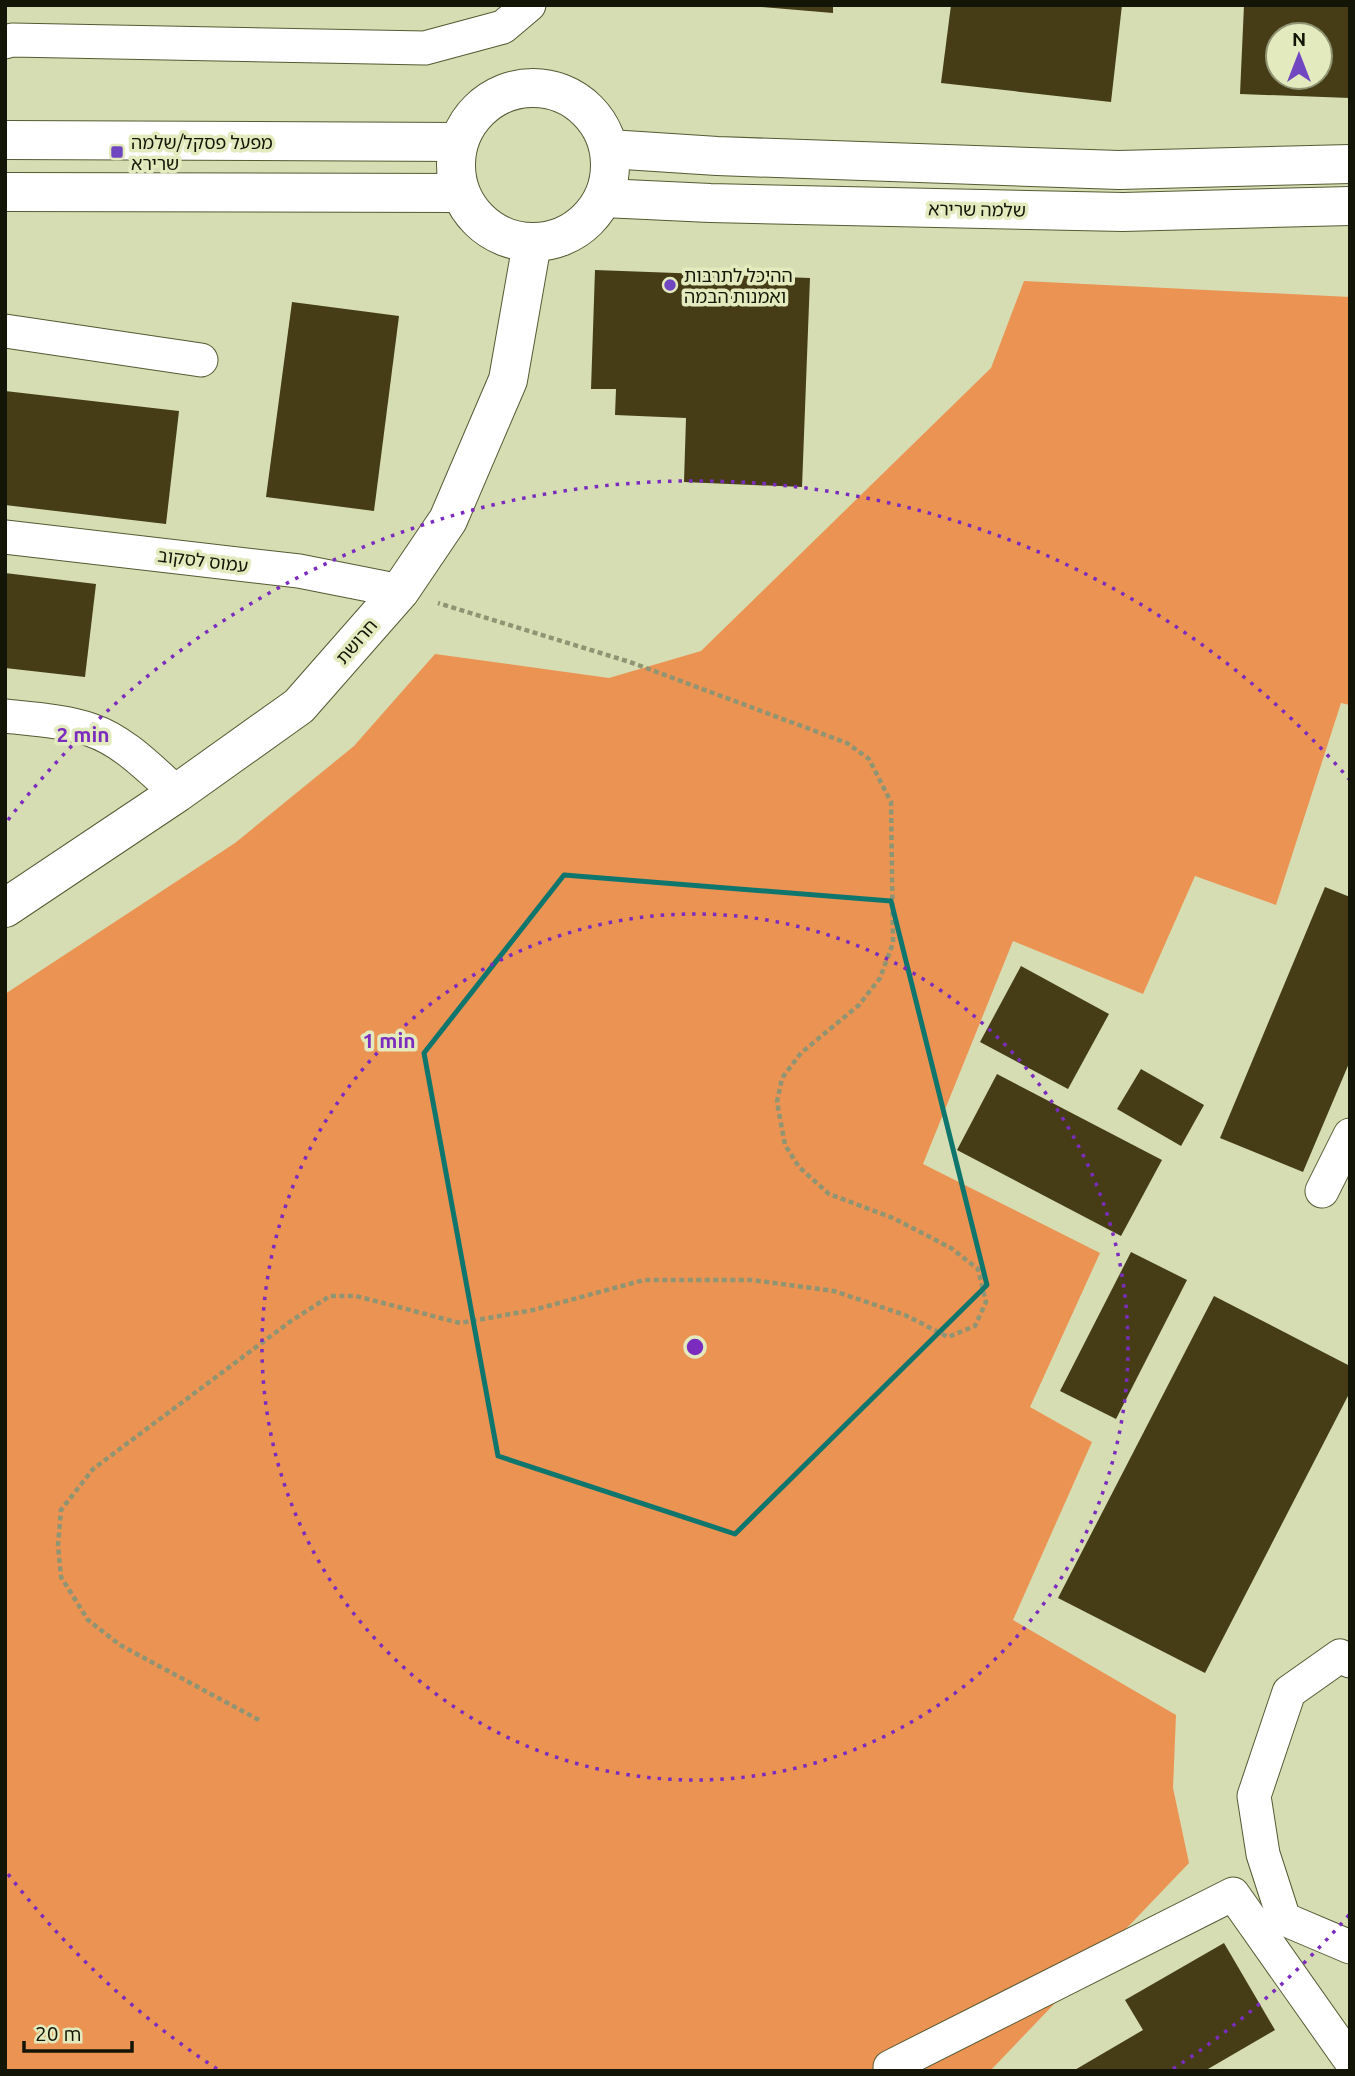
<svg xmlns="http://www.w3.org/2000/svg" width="1355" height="2076" font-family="Ubuntu,'Noto Sans Hebrew',sans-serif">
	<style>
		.green { fill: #eb9353 }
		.building { fill: #463d17; fill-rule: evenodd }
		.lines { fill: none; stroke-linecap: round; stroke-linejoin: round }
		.street-casing { stroke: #555a33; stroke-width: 35 }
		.secondary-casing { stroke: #555a33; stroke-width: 40 }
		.path { stroke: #8f9473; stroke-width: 4.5; stroke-dasharray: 5 3.5; stroke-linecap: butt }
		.street { stroke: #fff; stroke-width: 33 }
		.secondary { stroke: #fff; stroke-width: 38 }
		.marked { fill: none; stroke: #0f766e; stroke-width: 5; stroke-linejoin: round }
		.ring { fill: none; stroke: #7b2cbf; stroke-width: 3.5; stroke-dasharray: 3.5 7 }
		.poi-dot { fill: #7047c0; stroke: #e3eabe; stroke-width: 2.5 }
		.labels { text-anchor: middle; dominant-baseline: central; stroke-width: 7; stroke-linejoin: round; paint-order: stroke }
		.poi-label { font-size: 18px; fill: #131506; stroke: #e3eabe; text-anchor: start }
		.street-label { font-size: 18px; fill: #131506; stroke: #e3eabe }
		.centre { fill: #7b2cbf; stroke: #e3eabe; stroke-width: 3.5 }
		.ring-label { font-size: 21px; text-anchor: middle; font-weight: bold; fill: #7b2cbf; stroke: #e3eabe; stroke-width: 7; stroke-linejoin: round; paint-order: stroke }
	</style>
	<rect width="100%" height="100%" fill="#d6ddb2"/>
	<polygon class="green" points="1024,281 1350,297 1350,705 1341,703 1276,905 1195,876 1143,994 1013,941 923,1164 1100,1253 1030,1407 1092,1442 1013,1620 1176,1715 1173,1788 1189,1863 990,2071 5,2071 5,994 235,843 354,746 435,654 609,678 701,651 991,368"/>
	<g class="building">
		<polygon points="761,5 833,5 833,13 761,7"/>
		<polygon points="951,5 1122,5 1111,102 941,83"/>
		<path d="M 1244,5 L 1350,5 L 1350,98 L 1240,94 ZM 1278,35 L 1320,35 L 1320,77 L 1278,77 Z"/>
		<polygon points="595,270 810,278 802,487 684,482 686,418 615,415 616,389 591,389"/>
		<polygon points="292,302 399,316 374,511 266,497"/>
		<polygon points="5,391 179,411 166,524 5,505"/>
		<polygon points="5,573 96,584 85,677 5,668"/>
		<polygon points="1325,887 1350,897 1350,1061 1303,1172 1220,1138"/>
		<polygon points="1021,966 1109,1014 1068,1089 980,1042"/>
		<polygon points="1141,1069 1204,1105 1181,1146 1117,1109"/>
		<polygon points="997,1074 1162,1160 1121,1236 957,1150"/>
		<polygon points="1131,1252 1187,1280 1116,1419 1060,1391"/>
		<polygon points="1214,1296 1350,1366 1350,1392 1205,1673 1058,1598"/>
		<polygon points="1224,1943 1275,2030 1208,2069 1210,2071 1073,2071 1143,2030 1125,2000"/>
	</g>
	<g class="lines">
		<g class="street-casing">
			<g id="street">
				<polyline points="5,42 12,40 425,48 503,27 529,5"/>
				<polyline points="5,331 201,360"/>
				<polyline points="5,537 299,571 400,591"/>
				<path d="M 5,716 C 32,719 65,721 91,730 C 124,741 151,770 177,793"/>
				<polyline points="1322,1191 1350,1135"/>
				<polyline points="1350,1661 1340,1656 1289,1692 1254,1796 1263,1854 1284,1919 1350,1947"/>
				<polyline points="890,2067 1233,1894 1350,2060"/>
			</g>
		</g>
		<g class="secondary-casing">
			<g id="secondary">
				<circle cx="533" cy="165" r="77"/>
				<polyline points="5,140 459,142"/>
				<polyline points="609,149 717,156 1119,170 1350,164"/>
				<polyline points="5,192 460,193"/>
				<polyline points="604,198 710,203 1123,212 1350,206"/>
				<polyline points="5,908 177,793 299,706 400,591 448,520 508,380 532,243"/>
			</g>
		</g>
		<polyline class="path" points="259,1720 120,1645 88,1620 61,1577 58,1545 61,1510 93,1469 291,1321 330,1296 356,1296 460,1323 533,1310 644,1280 752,1280 834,1291 905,1315 948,1337 975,1326 986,1302 978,1269 951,1248 893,1218 829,1194 799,1167 785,1145 777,1102 782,1078 801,1053 859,1005 880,978 893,943 891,802 869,759 847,743 630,662 438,603"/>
		<use href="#street" class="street"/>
		<use href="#secondary" class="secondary"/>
	</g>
	<path class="marked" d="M 564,875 L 891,901 L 987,1285 L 735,1534 L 498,1456 L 424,1053 Z"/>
	<g class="ring">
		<circle cx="695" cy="1347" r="433"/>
		<path d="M1349 1915A866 866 0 0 1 1173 2069M217 2069A866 866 0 0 1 8 1874M8 820A866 866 0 0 1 1349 779"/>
	</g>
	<g class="poi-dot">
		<rect x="110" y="145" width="14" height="14" rx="3.5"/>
		<circle cx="670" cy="285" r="7"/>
	</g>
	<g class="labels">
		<g class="poi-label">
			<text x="131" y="142">מפעל פסקל/שלמה<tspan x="131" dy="21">שרירא</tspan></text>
			<text x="684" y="275">ההיכל לתרבות<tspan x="684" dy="21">ואמנות הבמה</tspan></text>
		</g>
		<g class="street-label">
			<text transform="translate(977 209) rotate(1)">שלמה שרירא</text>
			<text transform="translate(203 560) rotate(7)">עמוס לסקוב</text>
			<text transform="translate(356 641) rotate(-49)">חרושת</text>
		</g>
	</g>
	<circle cx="695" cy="1347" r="10" class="centre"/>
	<g class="ring-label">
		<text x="83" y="742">2 min</text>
		<text x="389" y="1048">1 min</text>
	</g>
	<rect width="1355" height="2076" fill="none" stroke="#131506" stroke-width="14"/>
	<g transform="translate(1299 56)"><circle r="33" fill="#e3eabe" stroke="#909574" stroke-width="2"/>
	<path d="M0-5L12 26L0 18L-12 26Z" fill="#7047c0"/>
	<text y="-10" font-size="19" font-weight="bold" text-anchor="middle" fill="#131506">N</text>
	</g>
	<path d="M24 2041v10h108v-10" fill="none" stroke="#131506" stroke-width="3.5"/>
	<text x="35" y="2041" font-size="21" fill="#131506" stroke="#e3eabe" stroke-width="5" paint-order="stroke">20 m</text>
</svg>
